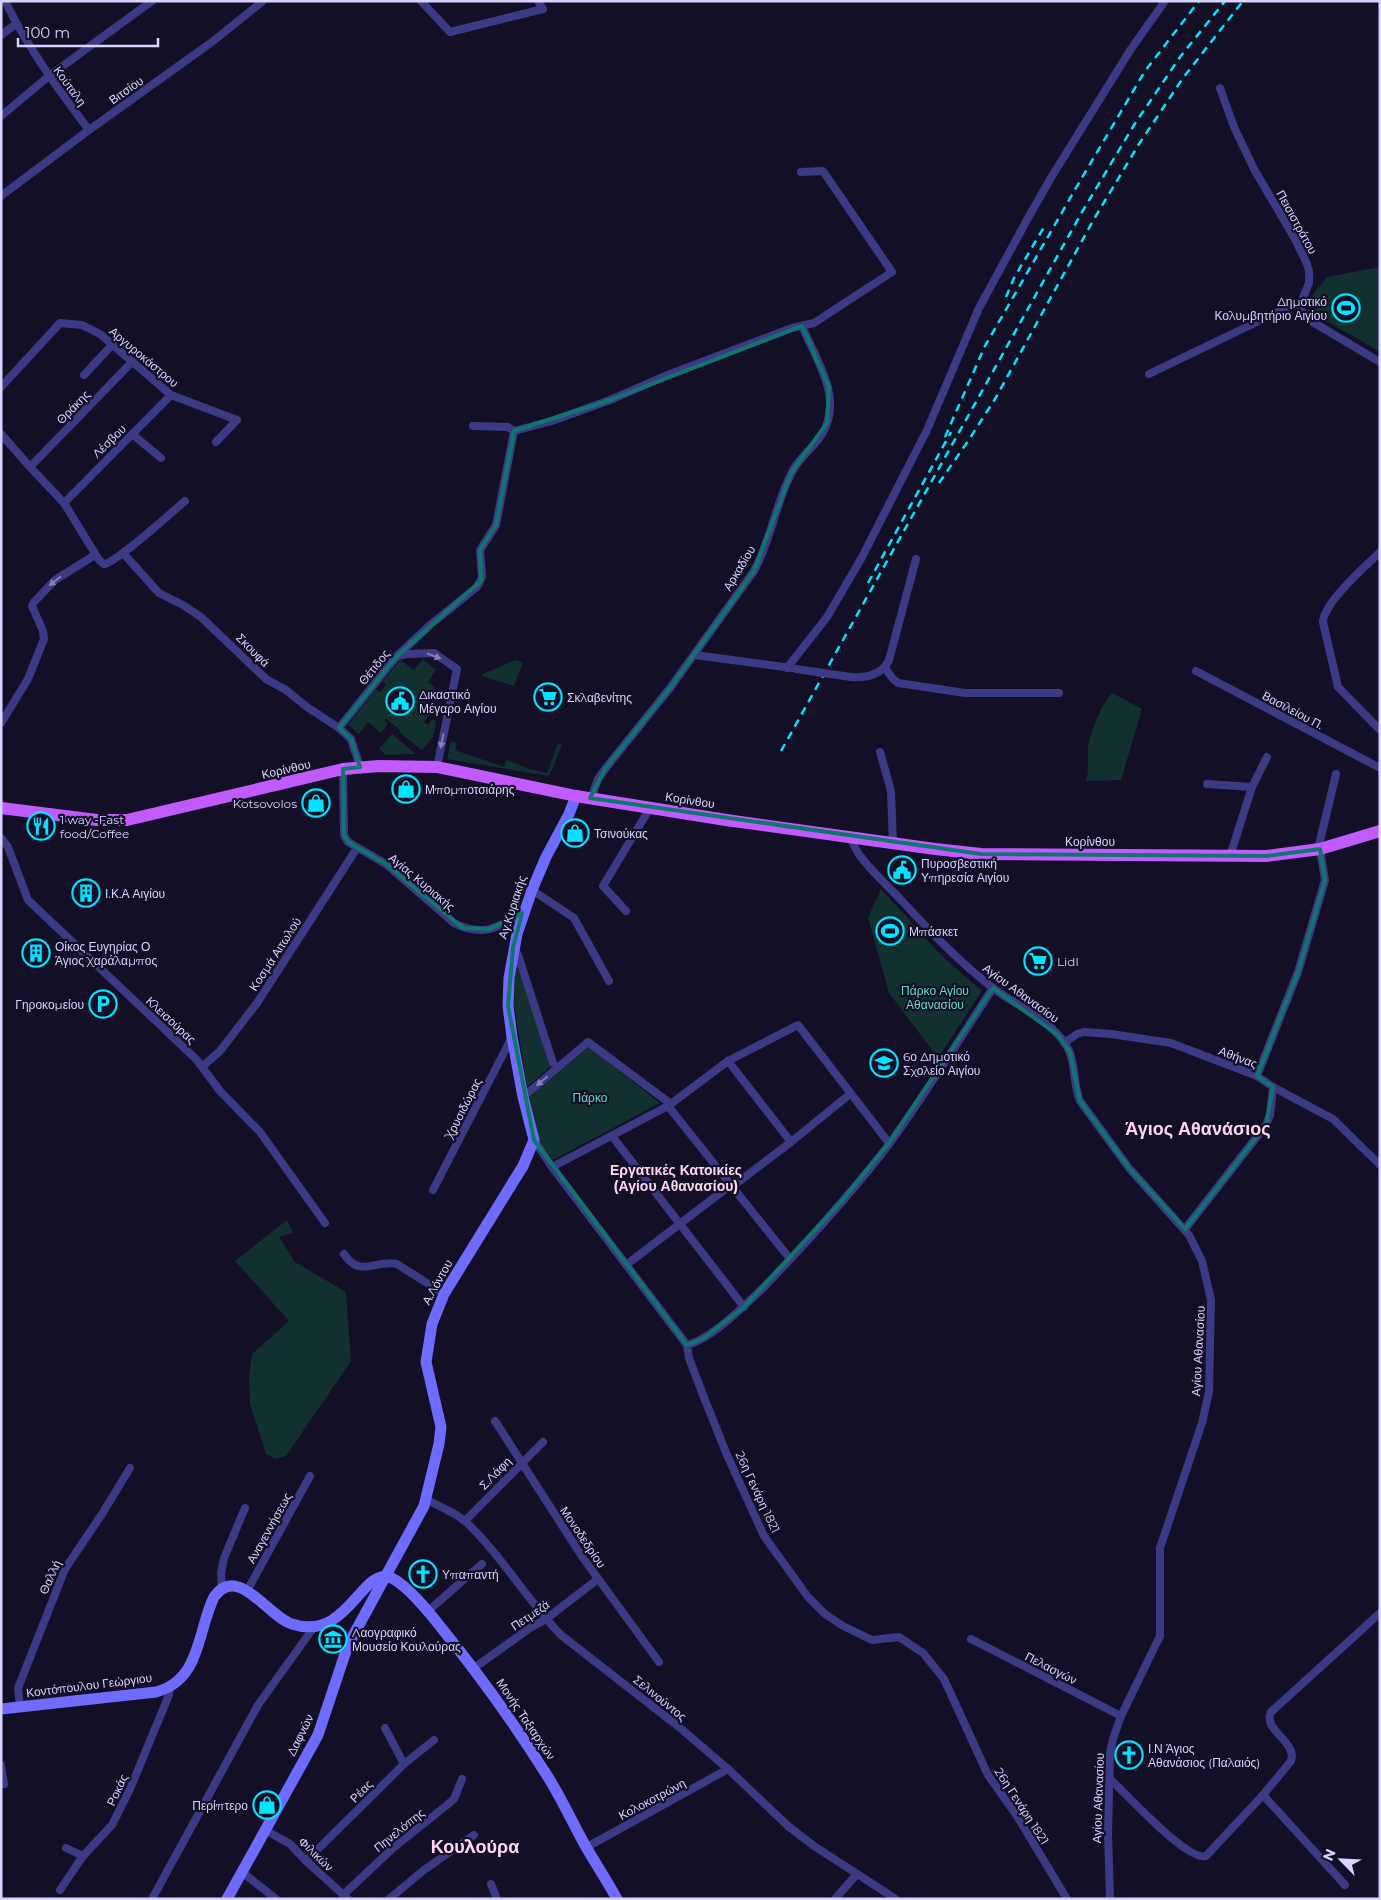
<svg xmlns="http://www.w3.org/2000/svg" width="1381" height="1900" font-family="Montserrat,sans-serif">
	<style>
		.green { fill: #12302f }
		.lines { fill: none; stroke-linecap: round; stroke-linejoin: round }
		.minor { stroke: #3d3a85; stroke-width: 8 }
		.secondary { stroke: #6f6bff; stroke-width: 11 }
		.primary { stroke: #c25bff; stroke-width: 12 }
		.rail { stroke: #00e5ff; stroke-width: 2.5; stroke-dasharray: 8 6; stroke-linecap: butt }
		.minor-bridge { stroke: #3d3a85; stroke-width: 8 }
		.oneway { fill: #837fbc }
		.marked { fill: none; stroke: #0f766e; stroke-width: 4; stroke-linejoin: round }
		.labels { text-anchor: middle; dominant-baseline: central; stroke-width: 4.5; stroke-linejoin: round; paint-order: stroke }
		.street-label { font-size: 12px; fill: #d9d4ff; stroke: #130f26 }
		.poi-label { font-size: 12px; fill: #d9d4ff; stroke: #130f26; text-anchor: start }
		.park-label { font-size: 12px; fill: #5fe0c0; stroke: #130f26 }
		.neighbourhood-label { font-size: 14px; font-weight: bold; fill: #ffd6f0; stroke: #130f26 }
		.district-label { font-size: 18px; font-weight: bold; fill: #ffd6f0; stroke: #130f26 }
	</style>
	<rect width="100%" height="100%" fill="#130f26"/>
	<g class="green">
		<polygon points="1380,267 1380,352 1318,316 1311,305 1313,294 1327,277"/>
		<polygon points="423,659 436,670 428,682 434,687 434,692 437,694 434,698 438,701 434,705 429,705 433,708 424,722 428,725 432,719 436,721 433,737 422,750 399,732 400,730 386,719 384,720 388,724 381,733 368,722 359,734 348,725 376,689 380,692 386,685 383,681 400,660 414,670"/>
		<polygon points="515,660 523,663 514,686 482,676 483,674"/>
		<path d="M 1112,693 L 1142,709 L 1121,780 L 1086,781 C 1090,768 1086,755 1089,742 C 1093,725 1101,706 1112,693 Z"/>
		<polygon points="392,734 416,754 386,755 379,749"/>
		<polygon points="451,741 457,743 455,750 504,767 507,760 530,769 547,773 558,743 562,745 549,776 447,759"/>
		<polygon points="881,889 941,955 982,991 938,1058 889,993 868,917"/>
		<polygon points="517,965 551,1066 527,1087 514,1004 513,986"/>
		<polygon points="589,1047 660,1103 553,1160 539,1140 528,1098"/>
		<polygon points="287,1220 293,1233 279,1237 295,1262 346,1292 351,1361 286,1456 275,1459 266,1454 250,1404 249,1376 252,1354 289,1321 235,1261"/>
	</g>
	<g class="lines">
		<g class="minor">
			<path d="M 5,1 C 28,48 58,89 89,130"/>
			<polyline points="421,1 450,32 543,9 538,1"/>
			<polyline points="1,35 16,24"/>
			<polyline points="1220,88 1234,127 1254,169 1295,239 1307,264 1309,271 1309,283 1300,305 1303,314 1311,321 1380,362"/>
			<polyline points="1,116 49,76 152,1"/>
			<polyline points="1,196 89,130 212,42 263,1"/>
			<polyline points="1149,374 1290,306 1300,305"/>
			<polyline points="84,375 112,345"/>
			<polyline points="1,387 60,323 82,325 100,334 171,395 237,420 216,442"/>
			<polyline points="473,426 508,427 514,431"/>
			<path d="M 1,434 L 30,467 L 64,503 L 99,560 L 104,564 C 117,562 171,513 185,501"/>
			<polyline points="132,434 161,458"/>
			<polyline points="30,467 132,362"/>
			<polyline points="64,503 171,395"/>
			<path d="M 1380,552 C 1365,567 1324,602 1323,622 L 1338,687 L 1380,730"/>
			<polyline points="123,553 159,593 183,605 201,617 266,679 286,690 307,707 339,728 351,739 360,767"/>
			<polyline points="695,655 792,668"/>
			<polyline points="398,656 407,654 434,653 457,669 437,767"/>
			<polyline points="787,668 827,617 861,559 927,430 979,308 1028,218 1052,176 1131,49 1165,1"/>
			<polyline points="885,668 893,679 898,683 965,693 1059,693"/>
			<polyline points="1196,671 1380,768"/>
			<path d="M 851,677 C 866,678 882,675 889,660 L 916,559"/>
			<polyline points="1,723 28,679 44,639 43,631 32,606 34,602 55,580 95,555"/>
			<polyline points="339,728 396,657 430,625 477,587 482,577 480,550 496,525 514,431 552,421 610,400 670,374 792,328 814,323 892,272 823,171 801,172"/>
			<polyline points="880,752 891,791 893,843"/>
			<path d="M 343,769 L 344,835 L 348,842 L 386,864 L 454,923 C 483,938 499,927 524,912"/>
			<polyline points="1207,784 1252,787 1230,856"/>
			<polyline points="1252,787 1267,757"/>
			<path d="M 591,798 L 598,779 L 605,769 L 670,688 L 754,571 C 771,540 775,505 791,474 C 798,458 813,449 822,434 C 844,398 816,360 802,326"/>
			<path d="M 850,837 C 853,843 856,851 861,857 C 873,873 889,887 902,901 C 931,932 959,962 993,988 C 1017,1006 1047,1018 1065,1043 C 1077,1061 1072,1082 1080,1101 L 1129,1168 L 1189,1235 L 1202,1261 L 1211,1300 L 1209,1392 L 1202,1423 L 1160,1548 L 1160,1636 L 1121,1716 L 1113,1739 L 1110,1753 L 1108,1833 L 1110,1899"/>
			<polyline points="1,838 8,847 28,900 196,1059 220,1091 260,1132 325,1223"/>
			<polyline points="1318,849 1336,774"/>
			<polyline points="532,890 574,918 609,981"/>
			<polyline points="626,911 603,886 650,808"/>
			<polyline points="514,949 518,955 553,1063"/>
			<polyline points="1064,1043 1077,1034 1084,1032 1111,1034 1171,1043 1257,1076 1273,1087 1333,1119 1380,1165"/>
			<polyline points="728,1061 791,1142"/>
			<polyline points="203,1066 220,1051 257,1003 357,848"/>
			<polyline points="1257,1076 1298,972 1325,880 1320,849"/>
			<polyline points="523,1097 588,1042 671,1104"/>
			<polyline points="668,1106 790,1259"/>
			<polyline points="612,1136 744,1307"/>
			<polyline points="534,1140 552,1167 687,1345 689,1358 703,1395 727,1455 764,1536 808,1597 825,1614 843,1626 872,1640 899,1637 923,1653 944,1679 988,1775 1017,1816 1067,1899"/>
			<polyline points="552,1167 668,1106 728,1061 798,1025 889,1143"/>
			<polyline points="733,1186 791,1142 850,1094"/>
			<polyline points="433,1190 512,1037"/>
			<polyline points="1185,1229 1266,1125 1270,1115 1273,1087"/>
			<path d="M 344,1254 C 361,1279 375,1259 397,1264 L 444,1294"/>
			<polyline points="626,1265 732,1184"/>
			<path d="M 687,1345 C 712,1339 746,1304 765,1286 C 808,1241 852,1193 890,1143 C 926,1093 959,1040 993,988"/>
			<polyline points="495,1421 583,1558 659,1662"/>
			<path d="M 425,1499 C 438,1506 455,1512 466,1522 C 502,1556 527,1600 561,1635 L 679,1727 L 728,1769 L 788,1826 L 814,1846 L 896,1899"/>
			<polyline points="465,1521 543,1442"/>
			<polyline points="222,1589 221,1573 224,1558 245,1508"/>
			<polyline points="247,1591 310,1476"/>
			<polyline points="428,1611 482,1564"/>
			<polyline points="971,1639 1121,1716"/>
			<polyline points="474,1668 530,1628 546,1619 598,1579"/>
			<polyline points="20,1707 18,1688 65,1569 102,1514 130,1468"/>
			<polyline points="385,1728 404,1764"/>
			<polyline points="1,1765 4,1784"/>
			<path d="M 1109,1778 C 1126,1793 1187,1862 1206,1856 L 1263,1795 L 1291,1761 C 1298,1742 1262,1730 1271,1712 L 1380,1613"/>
			<polyline points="1263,1795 1345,1885"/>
			<polyline points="265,1830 290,1844 306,1861 348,1899"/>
			<polyline points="587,1847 728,1769"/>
			<polyline points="66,1848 83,1856"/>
			<polyline points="306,1861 404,1764 434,1740"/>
			<polyline points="242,1872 276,1899"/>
			<polyline points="491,1884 497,1899"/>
			<polyline points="60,1890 83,1856 112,1825 130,1789 169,1695 169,1687"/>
			<polyline points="343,1895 392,1849 447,1805 454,1799 462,1779"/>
			<polyline points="152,1899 258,1705 314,1627"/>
			<polyline points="389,1899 424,1870 474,1835"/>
			<polyline points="835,1899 857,1874"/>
		</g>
		<g class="secondary">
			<path d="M 1,1709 L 156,1692 C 201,1680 197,1632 214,1597 C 238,1563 268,1617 292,1624 C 347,1642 361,1569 389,1577 C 405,1582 433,1617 443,1630 C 481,1677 516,1726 548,1777 C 562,1799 573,1824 586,1847 C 596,1864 607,1881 617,1899"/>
			<polyline points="227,1899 318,1735 348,1645 424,1506 439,1444 441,1427 426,1362 432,1324 444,1294 523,1166 534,1140 523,1097 512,1037 508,1006 509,978 517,934 532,890 546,857 569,814 576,796"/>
		</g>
		<polyline class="primary" points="1,808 97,820 127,820 343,769 379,766 437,767 576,796 726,820 935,849 981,854 1266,856 1320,849 1380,831"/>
		<g class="rail">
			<polyline points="1006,297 1014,278 1044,227"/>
			<polyline points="945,437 985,346 1080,181 1145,71 1199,1"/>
			<polyline points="939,483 968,441 995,399 1094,219 1139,144 1183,78 1243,1"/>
			<polyline points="868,583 951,432"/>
			<polyline points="781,751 1082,212 1134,125 1180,57 1225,1"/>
		</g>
		<polyline class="minor-bridge" points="796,669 851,677"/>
	</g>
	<defs><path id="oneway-solid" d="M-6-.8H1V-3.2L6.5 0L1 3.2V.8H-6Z" transform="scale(1.25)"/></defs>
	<g class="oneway">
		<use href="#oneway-solid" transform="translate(55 581) rotate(142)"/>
		<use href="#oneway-solid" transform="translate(434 656) rotate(21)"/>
		<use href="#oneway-solid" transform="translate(442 741) rotate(102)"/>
		<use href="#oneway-solid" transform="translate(542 1081) rotate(140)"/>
	</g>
	<path class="marked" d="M 802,326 L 829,387 L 827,423 L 791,473 L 754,571 L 670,688 L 605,769 L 590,798 L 981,854 L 1266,856 L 1320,849 L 1325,880 L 1298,972 L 1257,1076 L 1273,1087 L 1266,1125 L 1185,1229 L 1129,1168 L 1080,1101 L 1070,1052 L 1058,1035 L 993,988 L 889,1143 L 841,1202 L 744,1307 L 704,1338 L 687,1345 L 534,1140 L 508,1006 L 513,948 L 522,913 L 490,929 L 463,928 L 386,864 L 348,842 L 344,835 L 343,769 L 360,767 L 351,739 L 339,728 L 396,657 L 481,581 L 480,550 L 496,525 L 514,431 L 610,400 Z"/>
	<defs>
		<g id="stadium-ring" transform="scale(1.4375)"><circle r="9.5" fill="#130f26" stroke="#00e5ff" stroke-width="1.5"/><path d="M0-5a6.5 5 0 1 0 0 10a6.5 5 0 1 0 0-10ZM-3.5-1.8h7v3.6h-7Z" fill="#00e5ff"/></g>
		<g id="supermarket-ring" transform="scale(1.4375)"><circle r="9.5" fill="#130f26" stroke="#00e5ff" stroke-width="1.5"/><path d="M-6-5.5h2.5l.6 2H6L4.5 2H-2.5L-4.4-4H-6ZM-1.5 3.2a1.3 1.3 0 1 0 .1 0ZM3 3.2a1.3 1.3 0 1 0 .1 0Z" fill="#00e5ff"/></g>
		<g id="civic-ring" transform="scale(1.4375)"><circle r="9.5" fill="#130f26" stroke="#00e5ff" stroke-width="1.5"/><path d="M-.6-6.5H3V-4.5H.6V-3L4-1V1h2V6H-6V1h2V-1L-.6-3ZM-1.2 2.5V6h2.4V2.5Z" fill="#00e5ff"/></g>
		<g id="shop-ring" transform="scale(1.4375)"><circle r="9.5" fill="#130f26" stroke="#00e5ff" stroke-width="1.5"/><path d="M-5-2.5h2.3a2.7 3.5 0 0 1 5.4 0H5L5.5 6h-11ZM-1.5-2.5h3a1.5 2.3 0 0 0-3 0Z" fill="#00e5ff"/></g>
		<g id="restaurant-ring" transform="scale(1.4375)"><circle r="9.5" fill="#130f26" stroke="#00e5ff" stroke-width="1.5"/><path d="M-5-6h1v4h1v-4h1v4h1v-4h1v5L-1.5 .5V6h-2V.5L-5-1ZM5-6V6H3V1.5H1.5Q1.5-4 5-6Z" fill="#00e5ff"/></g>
		<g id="building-ring" transform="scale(1.4375)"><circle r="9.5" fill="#130f26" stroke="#00e5ff" stroke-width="1.5"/><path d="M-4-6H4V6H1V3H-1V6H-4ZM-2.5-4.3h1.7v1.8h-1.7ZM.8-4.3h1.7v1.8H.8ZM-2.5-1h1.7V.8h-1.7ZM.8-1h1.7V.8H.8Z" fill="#00e5ff"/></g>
		<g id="parking-ring" transform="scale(1.4375)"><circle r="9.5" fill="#130f26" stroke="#00e5ff" stroke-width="1.5"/><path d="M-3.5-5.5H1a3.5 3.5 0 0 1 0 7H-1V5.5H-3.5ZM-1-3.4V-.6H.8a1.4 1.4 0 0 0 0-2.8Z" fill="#00e5ff"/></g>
		<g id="school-ring" transform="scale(1.4375)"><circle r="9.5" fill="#130f26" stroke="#00e5ff" stroke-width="1.5"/><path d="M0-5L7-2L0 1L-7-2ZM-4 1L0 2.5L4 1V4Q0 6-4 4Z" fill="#00e5ff"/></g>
		<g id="church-ring" transform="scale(1.4375)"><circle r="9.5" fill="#130f26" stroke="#00e5ff" stroke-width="1.5"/><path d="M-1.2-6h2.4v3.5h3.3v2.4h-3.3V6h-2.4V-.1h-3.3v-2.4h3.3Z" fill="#00e5ff"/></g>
		<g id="museum-ring" transform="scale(1.4375)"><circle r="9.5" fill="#130f26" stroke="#00e5ff" stroke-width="1.5"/><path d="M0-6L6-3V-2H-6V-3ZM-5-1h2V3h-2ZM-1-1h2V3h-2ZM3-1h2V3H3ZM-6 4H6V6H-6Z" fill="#00e5ff"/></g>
	</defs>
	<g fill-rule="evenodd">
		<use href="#stadium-ring" x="1346" y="308"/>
		<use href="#supermarket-ring" x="548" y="697"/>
		<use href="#civic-ring" x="400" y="701"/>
		<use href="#shop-ring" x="406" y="789"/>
		<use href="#shop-ring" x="316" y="803"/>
		<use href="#restaurant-ring" x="41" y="826"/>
		<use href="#shop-ring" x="575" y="833"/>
		<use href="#civic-ring" x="902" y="870"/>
		<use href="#building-ring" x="86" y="893"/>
		<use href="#stadium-ring" x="890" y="931"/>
		<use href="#building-ring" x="36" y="953"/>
		<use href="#supermarket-ring" x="1038" y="961"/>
		<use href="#parking-ring" x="103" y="1004"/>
		<use href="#school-ring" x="884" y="1063"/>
		<use href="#church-ring" x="423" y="1574"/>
		<use href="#museum-ring" x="333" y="1639"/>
		<use href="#church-ring" x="1129" y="1755"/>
		<use href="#shop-ring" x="267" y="1805"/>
	</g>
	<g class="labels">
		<g class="street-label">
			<text transform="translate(70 86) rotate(54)">Κούταλη</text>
			<text transform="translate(126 90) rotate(-35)">Βιτσίου</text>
			<text transform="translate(1297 222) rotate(61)">Πεισιστράτου</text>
			<text transform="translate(144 357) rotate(40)">Αργυροκάστρου</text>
			<text transform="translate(73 407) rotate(-46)">Θράκης</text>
			<text transform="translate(109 441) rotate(-45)">Λέσβου</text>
			<text transform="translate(739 568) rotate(-59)">Αρκαδίου</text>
			<text transform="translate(253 650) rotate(45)">Σκουφά</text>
			<text transform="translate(374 667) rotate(-51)">Θέτιδος</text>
			<text transform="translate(1293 710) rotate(28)">Βασιλείου Π.</text>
			<text transform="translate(286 769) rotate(-13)">Κορίνθου</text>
			<text transform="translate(690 800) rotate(9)">Κορίνθου</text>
			<text x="1090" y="841">Κορίνθου</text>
			<text transform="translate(422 882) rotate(40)">Αγίας Κυριακής</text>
			<text transform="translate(512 907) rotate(-72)">Αγ.Κυριακής</text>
			<text transform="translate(275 954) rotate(-57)">Κοσμά Αιτωλού</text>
			<text transform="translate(1021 993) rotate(36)">Αγίου Αθανασίου</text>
			<text transform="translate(171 1020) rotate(43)">Κλεισούρας</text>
			<text transform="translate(1238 1057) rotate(21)">Αθήνας</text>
			<text transform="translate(463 1108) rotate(-63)">Χρυσιδώρας</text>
			<text transform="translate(437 1282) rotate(-61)">Α.Λόντου</text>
			<text transform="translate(1198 1351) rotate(-87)">Αγίου Αθανασίου</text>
			<text transform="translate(495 1473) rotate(-46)">Σ.Λάφη</text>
			<text transform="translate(758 1492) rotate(65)">26η Γενάρη 1821</text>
			<text transform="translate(269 1528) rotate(-61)">Αναγεννήσεως</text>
			<text transform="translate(583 1537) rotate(56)">Μονοδεδρίου</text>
			<text transform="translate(50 1577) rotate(-65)">Θαλλή</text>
			<text transform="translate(530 1615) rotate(-34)">Πετμεζά</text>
			<text transform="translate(1051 1668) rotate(27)">Πελασγών</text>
			<text transform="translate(89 1685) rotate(-7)">Κοντόπουλου Γεώργιου</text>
			<text transform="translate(660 1698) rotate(39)">Σελινούντος</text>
			<text transform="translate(526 1719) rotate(56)">Μονής Ταξιαρχών</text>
			<text transform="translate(300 1735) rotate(-64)">Δαφνών</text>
			<text transform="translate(117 1790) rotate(-65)">Ροκάς</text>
			<text transform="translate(361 1791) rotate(-45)">Ρέας</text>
			<text transform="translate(1098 1798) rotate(-88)">Αγίου Αθανασίου</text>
			<text transform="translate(652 1799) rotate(-28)">Κολοκοτρώνη</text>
			<text transform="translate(1022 1806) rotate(57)">26η Γενάρη 1821</text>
			<text transform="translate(399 1830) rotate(-39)">Πηνελόπης</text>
			<text transform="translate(316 1854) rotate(44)">Φιλικών</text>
		</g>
		<g class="poi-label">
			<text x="1327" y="301" text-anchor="end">Δημοτικό<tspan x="1327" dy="14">Κολυμβητήριο Αιγίου</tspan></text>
			<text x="419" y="694">Δικαστικό<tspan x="419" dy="14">Μέγαρο Αιγίου</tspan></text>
			<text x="567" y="697">Σκλαβενίτης</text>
			<text x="425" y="789">Μπομποτσιάρης</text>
			<text x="297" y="803" text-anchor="end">Kotsovolos</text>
			<text x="60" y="819">1 way -Fast<tspan x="60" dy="14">food/Coffee</tspan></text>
			<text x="594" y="833">Τσινούκας</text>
			<text x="921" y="863">Πυροσβεστική<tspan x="921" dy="14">Υπηρεσία Αιγίου</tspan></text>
			<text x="105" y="893">Ι.Κ.Α Αιγίου</text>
			<text x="909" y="931">Μπάσκετ</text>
			<text x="55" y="946">Οίκος Ευγηρίας Ο<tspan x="55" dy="14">Άγιος Χαράλαμπος</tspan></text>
			<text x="1057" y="961">Lidl</text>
			<text x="84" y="1004" text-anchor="end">Γηροκομείου</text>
			<text x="903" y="1056">6ο Δημοτικό<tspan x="903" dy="14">Σχολείο Αιγίου</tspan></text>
			<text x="442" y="1574">Υπαπαντή</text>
			<text x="352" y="1632">Λαογραφικό<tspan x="352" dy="14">Μουσείο Κουλούρας</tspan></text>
			<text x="1148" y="1748">Ι.Ν Άγιος<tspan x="1148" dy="14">Αθανάσιος (Παλαιός)</tspan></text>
			<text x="248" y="1805" text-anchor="end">Περίπτερο</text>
		</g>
		<g class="park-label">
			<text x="935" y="990">Πάρκο Αγίου<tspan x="935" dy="14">Αθανασίου</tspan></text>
			<text x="590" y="1097">Πάρκο</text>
		</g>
		<g class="neighbourhood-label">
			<text x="676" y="1170">Εργατικές Κατοικίες<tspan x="676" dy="16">(Αγίου Αθανασίου)</tspan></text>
		</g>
		<g class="district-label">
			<text x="1198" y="1129">Άγιος Αθανάσιος</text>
			<text x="475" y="1847">Κουλούρα</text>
		</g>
	</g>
	<rect width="1381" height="1900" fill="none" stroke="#d9d4ff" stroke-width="5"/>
	<g transform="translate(1341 1860) rotate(294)" stroke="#130f26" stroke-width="4" paint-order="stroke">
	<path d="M0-4L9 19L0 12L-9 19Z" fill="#d9d4ff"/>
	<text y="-8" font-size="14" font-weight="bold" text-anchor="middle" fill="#d9d4ff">N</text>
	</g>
	<path d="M18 38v8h140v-8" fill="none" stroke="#d9d4ff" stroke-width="2.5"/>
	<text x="25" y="38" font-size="15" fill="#d9d4ff" stroke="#130f26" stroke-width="4" paint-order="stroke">100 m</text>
</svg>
